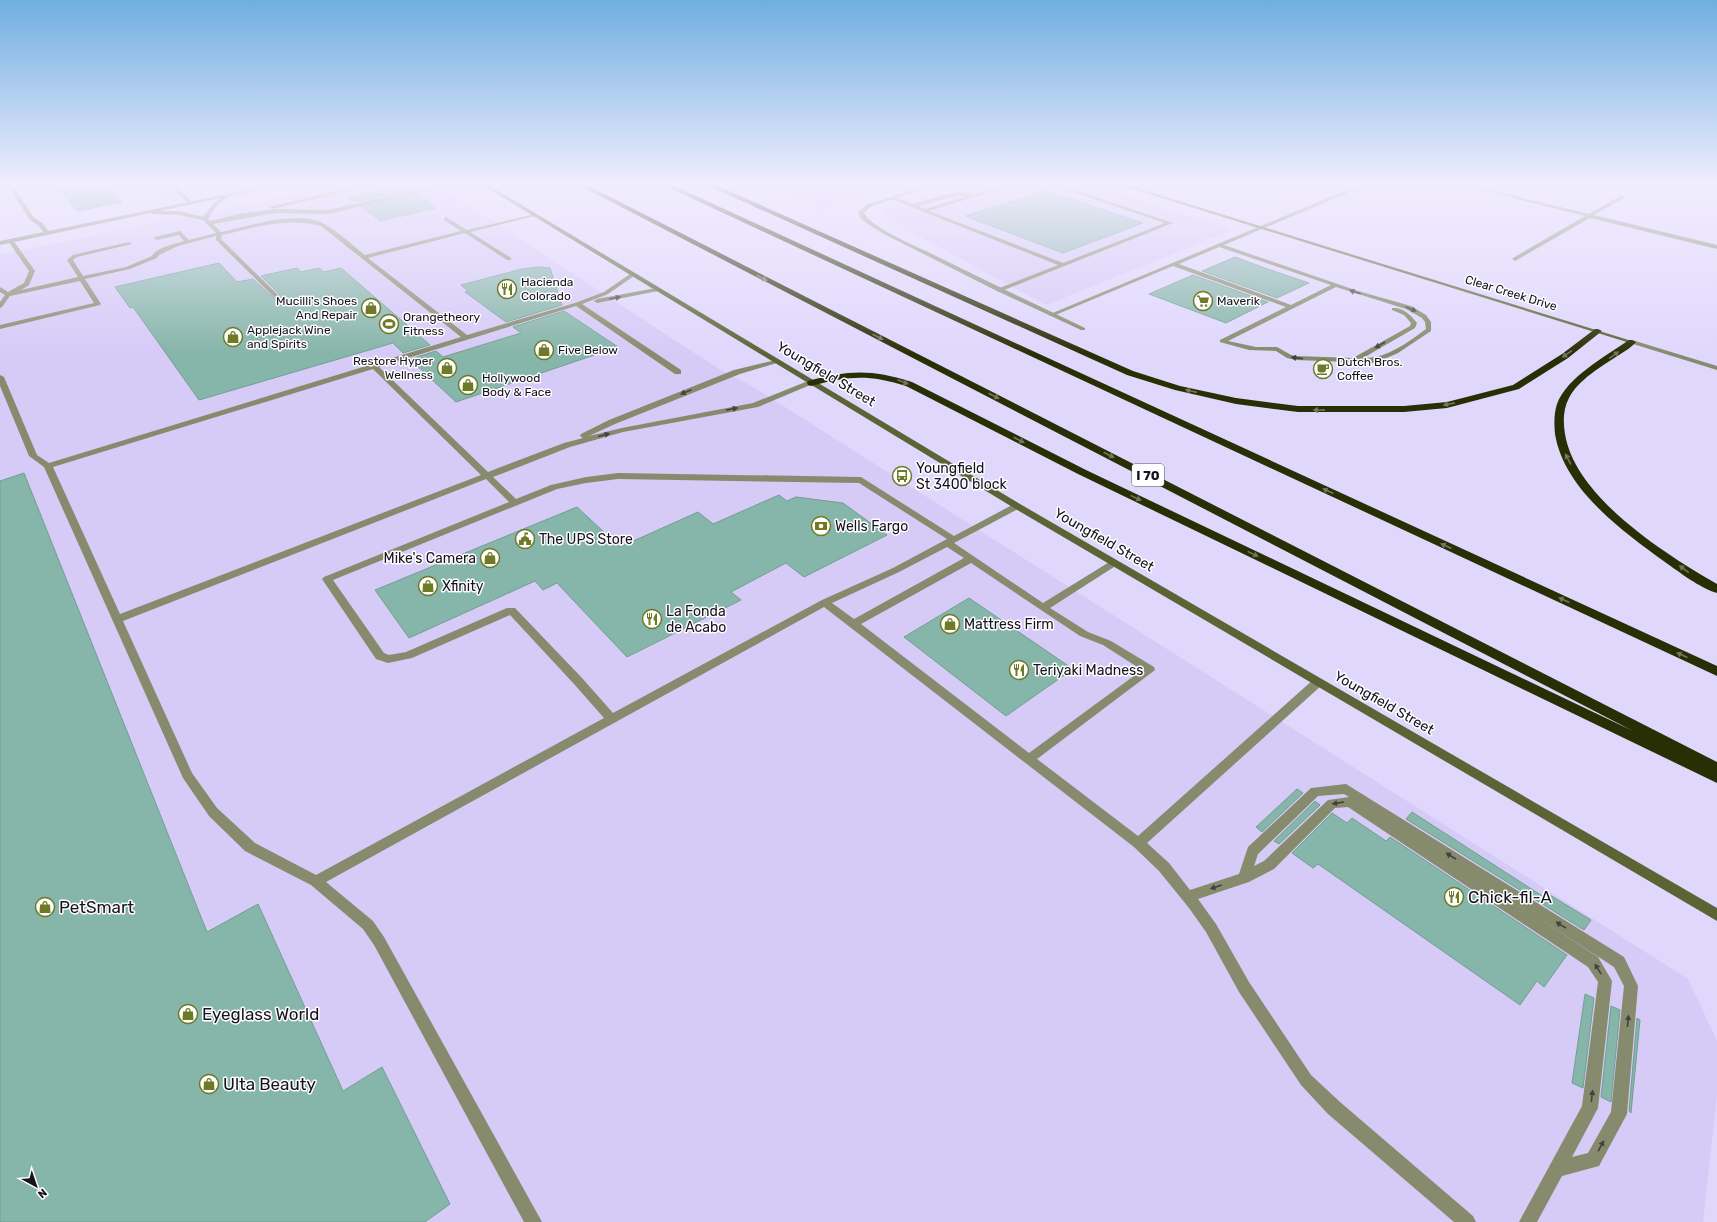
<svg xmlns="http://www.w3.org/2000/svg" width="1717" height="1222" font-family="Rubik,sans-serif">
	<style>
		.built { fill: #d6caf7 }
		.building { fill: #86b5a9; stroke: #719f93 }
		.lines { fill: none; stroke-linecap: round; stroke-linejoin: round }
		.service { fill: #858b6c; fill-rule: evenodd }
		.minor { fill: #858b6c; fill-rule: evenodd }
		.tertiary { fill: #858b6c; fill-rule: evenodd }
		.secondary { fill: #5c6435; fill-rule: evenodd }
		.motorway { fill: #292f05; fill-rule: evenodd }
		.oneway { fill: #74775c }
		.oneway2 { fill: #42423e }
		.labels { text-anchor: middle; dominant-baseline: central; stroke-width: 3; stroke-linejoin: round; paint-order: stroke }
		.far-poi-label { font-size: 12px; fill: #16121f; stroke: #fefefe; text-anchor: start }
		.far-street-label { font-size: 12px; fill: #16121f; stroke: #fefefe }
		.shield { fill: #fefefe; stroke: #5c5962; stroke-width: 1 }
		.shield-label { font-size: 13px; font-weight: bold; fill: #16121f }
		.street-label { font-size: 14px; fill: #16121f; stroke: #fefefe }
		.poi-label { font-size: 14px; fill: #16121f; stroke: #fefefe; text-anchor: start }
		.near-poi-label { font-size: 17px; fill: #16121f; stroke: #fefefe; text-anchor: start }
	</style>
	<rect width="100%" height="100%" fill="#e0d7fd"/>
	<g class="built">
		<polygon points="147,183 244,183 163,201"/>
		<polygon points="346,183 434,183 719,369 750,385 1688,979 1717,1041 1717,1095 1703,1222 0,1222 0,255"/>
		<polygon points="769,183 915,183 820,211"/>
		<polygon points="960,183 1089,183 1232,230 1046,305 884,217 889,205"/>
	</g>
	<g class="building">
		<polygon points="57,183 105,183 122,202 77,211 59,189 61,188"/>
		<polygon points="405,185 412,190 356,202 348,197"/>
		<polygon points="1046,191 1143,223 1063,253 965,216"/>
		<polygon points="418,194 436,208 380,221 362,207"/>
		<polygon points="1235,257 1265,268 1309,283 1277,298 1202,271"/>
		<polygon points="219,263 237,282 253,279 274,298 279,298 279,294 261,276 297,268 301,272 319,268 324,272 341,268 430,345 403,353 393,343 199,400 133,307 130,308 115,287"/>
		<polygon points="537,267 550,268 562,305 506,322 465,292 468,291 461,285 522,269"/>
		<polygon points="1193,275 1268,302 1226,323 1149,294"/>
		<polygon points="564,311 618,347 456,402 410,359 436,351 443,357 521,333 513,327"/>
		<polygon points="24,473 207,932 258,904 343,1091 382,1067 450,1204 425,1222 0,1222 0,481"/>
		<polygon points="779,495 787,501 796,497 843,503 887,535 804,577 786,563 731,592 741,600 627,657 557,583 543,590 535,581 409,638 375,590 577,507 620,547 698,512 713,524"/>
		<polygon points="969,598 1073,669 1006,716 904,637"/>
		<polygon points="1297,789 1303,793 1262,832 1256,827"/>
		<polygon points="1315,801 1320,805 1279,844 1274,841"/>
		<polygon points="1412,812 1547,899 1550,895 1591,920 1584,930 1406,819"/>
		<polygon points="1332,813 1347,823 1352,818 1386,841 1390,837 1567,955 1544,987 1537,981 1520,1005 1318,864 1313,868 1292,853"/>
		<polygon points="1585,994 1594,998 1583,1088 1572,1083"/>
		<polygon points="1611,1006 1620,1010 1611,1102 1601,1097"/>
		<polygon points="1637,1018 1640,1020 1631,1113 1629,1111"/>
	</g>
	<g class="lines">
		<g class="service">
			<polygon points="169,183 174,183 193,203 193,205 189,205"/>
			<polygon points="373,183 383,183 272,209 269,207"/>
			<path d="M 449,183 L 459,183 L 328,214 L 275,213 L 213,224 L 221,232 C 248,226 301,209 326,225 C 340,233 352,245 365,255 L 461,231 L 444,220 L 444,218 L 446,217 L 467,230 L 535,214 L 535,216 L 470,232 L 511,258 L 511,260 L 507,260 L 465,233 L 368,258 L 467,335 L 575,303 L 604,292 L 630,274 L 634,274 L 634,276 L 608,294 L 582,304 L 681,370 L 681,374 L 675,374 L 576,306 L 379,367 L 488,472 L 564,443 L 583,438 L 580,436 L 581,434 L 609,420 L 734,370 L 776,360 L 780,362 L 740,374 L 615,424 L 589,436 L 622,428 L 753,403 L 808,381 L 811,381 L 815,383 L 758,407 L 623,432 L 570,447 L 493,477 L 516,499 L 551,485 L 586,477 L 618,473 L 861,477 L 954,536 L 1014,504 L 1020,504 L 1021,506 L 1020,508 L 954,543 L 1043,603 L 1111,561 L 1117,561 L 1119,563 L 1117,565 L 1050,608 L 1088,632 L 1111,641 L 1154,667 L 1155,670 L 1037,759 L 1138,836 L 1314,679 L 1322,679 L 1323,682 L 1322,685 L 1147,843 L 1169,863 L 1190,890 L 1239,874 L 1248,847 L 1311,788 L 1346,784 L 1624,957 L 1638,986 L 1627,1114 L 1599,1166 L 1562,1176 L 1537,1222 L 1519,1222 L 1582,1106 L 1598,982 L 1588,967 L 1348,807 L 1335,808 L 1274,869 L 1249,882 L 1198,899 L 1216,924 L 1249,982 L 1311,1075 L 1340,1102 L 1473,1216 L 1476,1222 L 1454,1222 L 1328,1114 L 1301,1085 L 1239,992 L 1206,932 L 1189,908 L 1159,871 L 1134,847 L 824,607 L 326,882 L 373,921 L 384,937 L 542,1222 L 524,1222 L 374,945 L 363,929 L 311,885 L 245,851 L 209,816 L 183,778 L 44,467 L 29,456 L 0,386 L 0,375 L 4,377 L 37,455 L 49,463 L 461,337 L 321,226 C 286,217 256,227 222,235 L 221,239 L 278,295 L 278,297 L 274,297 L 216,240 L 216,236 L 178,246 L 159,255 L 157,258 L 130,269 L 85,279 L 101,304 L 100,305 L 0,329 L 0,325 L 94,303 L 80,281 L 10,296 L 2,307 L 0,308 L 0,302 L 5,295 L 0,292 L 0,287 L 8,292 L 24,283 L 29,271 L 8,241 L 9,240 L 13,240 L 35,271 L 29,285 L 21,290 L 78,277 L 67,260 L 73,255 L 129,242 L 132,244 L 77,257 L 73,260 L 83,276 L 126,267 L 152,256 C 157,247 175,244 184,241 L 179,235 L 157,240 L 154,238 L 155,237 L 180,231 L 189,240 L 216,233 L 203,220 L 179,215 L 153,214 L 150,212 L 151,211 L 179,211 L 203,217 L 215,202 L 227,194 L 229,195 L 229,197 C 219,203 213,209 208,219 L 210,221 L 239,214 L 275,209 L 328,210 ZM 373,369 L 481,475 L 120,614 L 53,467 ZM 486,479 L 509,502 L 324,577 L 322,579 L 376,659 L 388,663 L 412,658 L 510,615 L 574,684 L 604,718 L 316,875 L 255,843 L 217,808 L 192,773 L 123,621 ZM 618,479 L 859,483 L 947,539 L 893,568 L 822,600 L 613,713 L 582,678 L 515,608 L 507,608 L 406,652 L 389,655 L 384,653 L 333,580 L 557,489 L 586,483 ZM 947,547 L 964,558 L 854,619 L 832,603 L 899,572 ZM 971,563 L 1080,636 L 1103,645 L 1142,670 L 1029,753 L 861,624 ZM 1344,794 L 1349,797 L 1328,800 L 1264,861 L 1254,866 L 1258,854 L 1318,796 ZM 1515,903 L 1614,967 L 1624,986 L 1611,1112 L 1588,1153 L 1572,1157 L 1598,1108 L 1612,981 L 1598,957 Z"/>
			<path d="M 1012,183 L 1020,183 L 929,211 L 1063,263 L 1165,223 L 1046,183 L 1054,183 L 1173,223 L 999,292 L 996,290 L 997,289 L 1058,265 L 889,198 L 894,197 L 913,204 L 956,192 L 969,193 L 971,195 ZM 956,196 L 967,196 L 925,209 L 918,206 Z"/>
			<path d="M 1382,183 L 1393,183 L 1350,192 L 1224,245 L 1358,291 L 1411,306 L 1426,315 L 1431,322 L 1431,331 L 1398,353 L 1375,363 L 1296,360 L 1287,358 L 1276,351 L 1249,350 L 1220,342 L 1220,340 L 1286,307 L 1173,266 L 1053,316 L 1048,315 L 1347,190 ZM 1219,247 L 1331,285 L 1291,305 L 1179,264 ZM 1336,287 L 1406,309 L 1422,318 L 1425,322 L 1426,329 C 1407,343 1386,359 1363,358 L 1415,328 L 1417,323 C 1411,315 1403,307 1392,308 L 1392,310 L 1404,315 L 1411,323 L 1410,326 L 1353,358 L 1296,356 L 1291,355 L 1277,347 L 1256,347 L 1228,341 Z"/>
			<polygon points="1453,183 1462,183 1589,214 1622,195 1624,196 1624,198 1594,215 1717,245 1717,249 1590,218 1515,261 1512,259 1513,258 1585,216"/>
			<polygon points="656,288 659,290 658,291 597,303 594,301 597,299"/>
		</g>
		<g class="minor">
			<polygon points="6,183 11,183 34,218 42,223 50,233 49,234 45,234 38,225 30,220"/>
			<path d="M 934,183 L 942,183 L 870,207 L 864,213 C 871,227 913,245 928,252 C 980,278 1033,303 1085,328 L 1085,330 L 1081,330 L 997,291 L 882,233 L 862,220 L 858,213 L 866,205 Z"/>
		</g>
		<g class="tertiary">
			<polygon points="280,183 291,183 0,245 0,241"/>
			<polygon points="1632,340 1717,366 1717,370 1630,343 1630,341"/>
		</g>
		<g class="secondary">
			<polygon points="479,183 485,183 1020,504 1717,908 1717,921 1014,508"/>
			<polygon points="1113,183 1121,183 1635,342 1630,343"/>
		</g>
		<g class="motorway">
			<path d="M 575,183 L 583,183 L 1717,762 L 1717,783 L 1078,474 L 906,386 C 868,374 848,376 811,386 L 808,385 L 807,383 L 808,381 C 849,370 871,369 912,382 L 1086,470 L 1633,731 Z"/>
			<polygon points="659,183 668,183 1717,666 1717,676"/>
			<polygon points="702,183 711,183 1133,371 1180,386 1236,398 1298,406 1404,406 1447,402 1513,385 1562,354 1595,329 1598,329 1602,331 1568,358 1519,389 1447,408 1404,412 1298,412 1236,404 1175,390 1127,375"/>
			<path d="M 1629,340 L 1632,340 L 1636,342 C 1632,347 1625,351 1619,355 C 1602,366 1578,380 1569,398 C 1563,409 1563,422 1565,434 C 1575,497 1665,554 1717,584 L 1717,593 C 1700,588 1679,572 1665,562 C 1622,531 1564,489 1555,434 C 1554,424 1554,413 1557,404 C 1567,377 1606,356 1629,340 Z"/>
		</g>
	</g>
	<defs><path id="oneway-solid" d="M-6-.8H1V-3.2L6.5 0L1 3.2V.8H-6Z"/></defs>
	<g class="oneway">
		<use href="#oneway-solid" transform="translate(762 278) rotate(27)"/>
		<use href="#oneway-solid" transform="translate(878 337) rotate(27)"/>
		<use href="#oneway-solid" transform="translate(1567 354) rotate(145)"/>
		<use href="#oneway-solid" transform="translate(1614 355) rotate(-36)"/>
		<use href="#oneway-solid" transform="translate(903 382) rotate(21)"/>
		<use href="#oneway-solid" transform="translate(1191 391) rotate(-167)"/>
		<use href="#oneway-solid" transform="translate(994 396) rotate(27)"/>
		<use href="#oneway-solid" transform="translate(1449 404) rotate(169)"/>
		<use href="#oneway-solid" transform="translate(1319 410) rotate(-179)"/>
		<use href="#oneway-solid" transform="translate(1019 440) rotate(27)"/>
		<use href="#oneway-solid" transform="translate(1109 455) rotate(27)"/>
		<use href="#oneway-solid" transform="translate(1568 459) rotate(-118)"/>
		<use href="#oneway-solid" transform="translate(1328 491) rotate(-155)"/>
		<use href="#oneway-solid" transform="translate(1136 498) rotate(26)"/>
		<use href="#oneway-solid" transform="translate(1446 546) rotate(-155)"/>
		<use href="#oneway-solid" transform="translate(1253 554) rotate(26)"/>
		<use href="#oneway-solid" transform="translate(1684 569) rotate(-144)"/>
		<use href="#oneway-solid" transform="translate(1564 600) rotate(-155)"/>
		<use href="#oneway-solid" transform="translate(1682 655) rotate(-155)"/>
	</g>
	<g class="oneway2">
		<use href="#oneway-solid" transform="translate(1355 292) rotate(-162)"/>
		<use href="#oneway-solid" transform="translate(615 298) rotate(-10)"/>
		<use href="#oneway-solid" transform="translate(1411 309) rotate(23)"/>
		<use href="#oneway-solid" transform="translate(1380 345) rotate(150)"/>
		<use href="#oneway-solid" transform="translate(1297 358) rotate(-174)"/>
		<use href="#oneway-solid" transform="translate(686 392) rotate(158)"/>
		<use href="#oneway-solid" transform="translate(732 409) rotate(-11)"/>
		<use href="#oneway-solid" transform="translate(604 435) rotate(-15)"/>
		<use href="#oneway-solid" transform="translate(1338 803) rotate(171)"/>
		<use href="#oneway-solid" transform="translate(1451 856) rotate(-148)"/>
		<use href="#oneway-solid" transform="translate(1216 887) rotate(161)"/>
		<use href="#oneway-solid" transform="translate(1561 925) rotate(-148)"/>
		<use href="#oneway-solid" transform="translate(1598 969) rotate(-122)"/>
		<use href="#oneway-solid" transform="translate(1628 1021) rotate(-84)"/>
		<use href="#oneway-solid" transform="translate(1592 1096) rotate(-83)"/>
		<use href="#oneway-solid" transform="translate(1601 1146) rotate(-61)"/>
	</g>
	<linearGradient id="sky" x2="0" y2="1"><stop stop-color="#6fafe1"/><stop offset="0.52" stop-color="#f1edfe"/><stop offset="1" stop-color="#f1edfe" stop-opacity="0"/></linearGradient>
	<rect width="1717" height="354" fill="url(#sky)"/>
	<defs>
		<g id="restaurant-ring" transform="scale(1)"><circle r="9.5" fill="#fefefe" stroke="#6e7a26" stroke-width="1.5"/><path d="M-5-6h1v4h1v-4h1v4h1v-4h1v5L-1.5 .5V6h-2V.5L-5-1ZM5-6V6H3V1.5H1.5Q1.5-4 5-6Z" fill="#6e7a26"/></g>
		<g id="supermarket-ring" transform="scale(1)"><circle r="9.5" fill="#fefefe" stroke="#6e7a26" stroke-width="1.5"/><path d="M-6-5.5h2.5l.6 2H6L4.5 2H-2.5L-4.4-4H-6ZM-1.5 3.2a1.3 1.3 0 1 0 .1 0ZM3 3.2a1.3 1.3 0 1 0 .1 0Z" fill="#6e7a26"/></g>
		<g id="shop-ring" transform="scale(1)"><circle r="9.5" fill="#fefefe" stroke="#6e7a26" stroke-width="1.5"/><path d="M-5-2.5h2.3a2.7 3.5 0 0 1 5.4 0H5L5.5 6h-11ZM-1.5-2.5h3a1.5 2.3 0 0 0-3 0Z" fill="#6e7a26"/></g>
		<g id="stadium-ring" transform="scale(1)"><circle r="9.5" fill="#fefefe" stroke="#6e7a26" stroke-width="1.5"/><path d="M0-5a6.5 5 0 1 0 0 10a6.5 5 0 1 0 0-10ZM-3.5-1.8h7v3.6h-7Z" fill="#6e7a26"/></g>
		<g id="cafe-ring" transform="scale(1)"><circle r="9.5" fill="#fefefe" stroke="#6e7a26" stroke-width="1.5"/><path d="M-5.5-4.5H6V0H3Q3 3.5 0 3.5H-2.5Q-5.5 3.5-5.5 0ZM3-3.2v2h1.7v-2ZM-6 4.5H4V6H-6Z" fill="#6e7a26"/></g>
		<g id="bus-ring" transform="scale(1)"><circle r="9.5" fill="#fefefe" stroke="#6e7a26" stroke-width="1.5"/><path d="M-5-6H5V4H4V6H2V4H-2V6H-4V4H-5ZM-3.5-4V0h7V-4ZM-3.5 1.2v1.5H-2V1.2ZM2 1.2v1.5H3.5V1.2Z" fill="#6e7a26"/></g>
		<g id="bank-ring" transform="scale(1)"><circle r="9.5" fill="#fefefe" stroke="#6e7a26" stroke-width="1.5"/><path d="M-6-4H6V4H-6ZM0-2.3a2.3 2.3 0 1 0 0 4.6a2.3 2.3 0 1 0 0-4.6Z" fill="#6e7a26"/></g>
		<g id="civic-ring" transform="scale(1)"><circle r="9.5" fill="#fefefe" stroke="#6e7a26" stroke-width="1.5"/><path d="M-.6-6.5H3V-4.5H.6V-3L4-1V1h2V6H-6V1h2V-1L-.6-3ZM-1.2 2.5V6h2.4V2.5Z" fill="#6e7a26"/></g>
	</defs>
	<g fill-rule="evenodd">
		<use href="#restaurant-ring" x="507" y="289"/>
		<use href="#supermarket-ring" x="1203" y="301"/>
		<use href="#shop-ring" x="371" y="308"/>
		<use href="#stadium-ring" x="389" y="324"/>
		<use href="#shop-ring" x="233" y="337"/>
		<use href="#shop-ring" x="544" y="350"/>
		<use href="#shop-ring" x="447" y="368"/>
		<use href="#cafe-ring" x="1323" y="369"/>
		<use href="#shop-ring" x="468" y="385"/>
		<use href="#bus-ring" x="902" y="476"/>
		<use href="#bank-ring" x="821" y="526"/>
		<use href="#civic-ring" x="525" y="539"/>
		<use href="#shop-ring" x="490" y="558"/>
		<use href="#shop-ring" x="428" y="586"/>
		<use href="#restaurant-ring" x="652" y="619"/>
		<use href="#shop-ring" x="950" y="624"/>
		<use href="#restaurant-ring" x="1019" y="670"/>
		<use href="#restaurant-ring" x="1454" y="897"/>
		<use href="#shop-ring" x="45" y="907"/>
		<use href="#shop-ring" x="188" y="1014"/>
		<use href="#shop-ring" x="209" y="1084"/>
	</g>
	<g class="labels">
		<g class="far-poi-label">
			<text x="521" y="282">Hacienda<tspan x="521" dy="14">Colorado</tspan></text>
			<text x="357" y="301" text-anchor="end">Mucilli's Shoes<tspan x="357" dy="14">And Repair</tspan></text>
			<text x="1217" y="301">Maverik</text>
			<text x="403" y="317">Orangetheory<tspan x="403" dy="14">Fitness</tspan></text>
			<text x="247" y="330">Applejack Wine<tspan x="247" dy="14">and Spirits</tspan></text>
			<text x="558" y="350">Five Below</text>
			<text x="433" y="361" text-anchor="end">Restore Hyper<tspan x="433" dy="14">Wellness</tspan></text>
			<text x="1337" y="362">Dutch Bros.<tspan x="1337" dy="14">Coffee</tspan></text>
			<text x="482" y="378">Hollywood<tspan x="482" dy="14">Body &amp; Face</tspan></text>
		</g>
		<g class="far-street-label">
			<text transform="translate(1511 293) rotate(17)">Clear Creek Drive</text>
		</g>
		<rect class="shield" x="1132" y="464" width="32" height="22" rx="3"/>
		<g class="shield-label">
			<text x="1148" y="475">I 70</text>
		</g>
		<g class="street-label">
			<text transform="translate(826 374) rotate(31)">Youngfield Street</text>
			<text transform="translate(1104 540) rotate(30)">Youngfield Street</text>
			<text transform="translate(1384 703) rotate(30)">Youngfield Street</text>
		</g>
		<g class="poi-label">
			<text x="916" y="468">Youngfield<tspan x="916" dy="16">St 3400 block</tspan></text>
			<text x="835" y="526">Wells Fargo</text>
			<text x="539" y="539">The UPS Store</text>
			<text x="476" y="558" text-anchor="end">Mike's Camera</text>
			<text x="442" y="586">Xfinity</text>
			<text x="666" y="611">La Fonda<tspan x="666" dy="16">de Acabo</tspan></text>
			<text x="964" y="624">Mattress Firm</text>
			<text x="1033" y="670">Teriyaki Madness</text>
		</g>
		<g class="near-poi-label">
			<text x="1468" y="897">Chick-fil-A</text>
			<text x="59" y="907">PetSmart</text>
			<text x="202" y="1014">Eyeglass World</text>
			<text x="223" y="1084">Ulta Beauty</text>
		</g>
	</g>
	<g transform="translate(36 1186) rotate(140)" stroke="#fefefe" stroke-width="3" paint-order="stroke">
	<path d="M0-3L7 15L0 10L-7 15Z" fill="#16121f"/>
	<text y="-6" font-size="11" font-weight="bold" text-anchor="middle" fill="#16121f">N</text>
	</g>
</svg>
